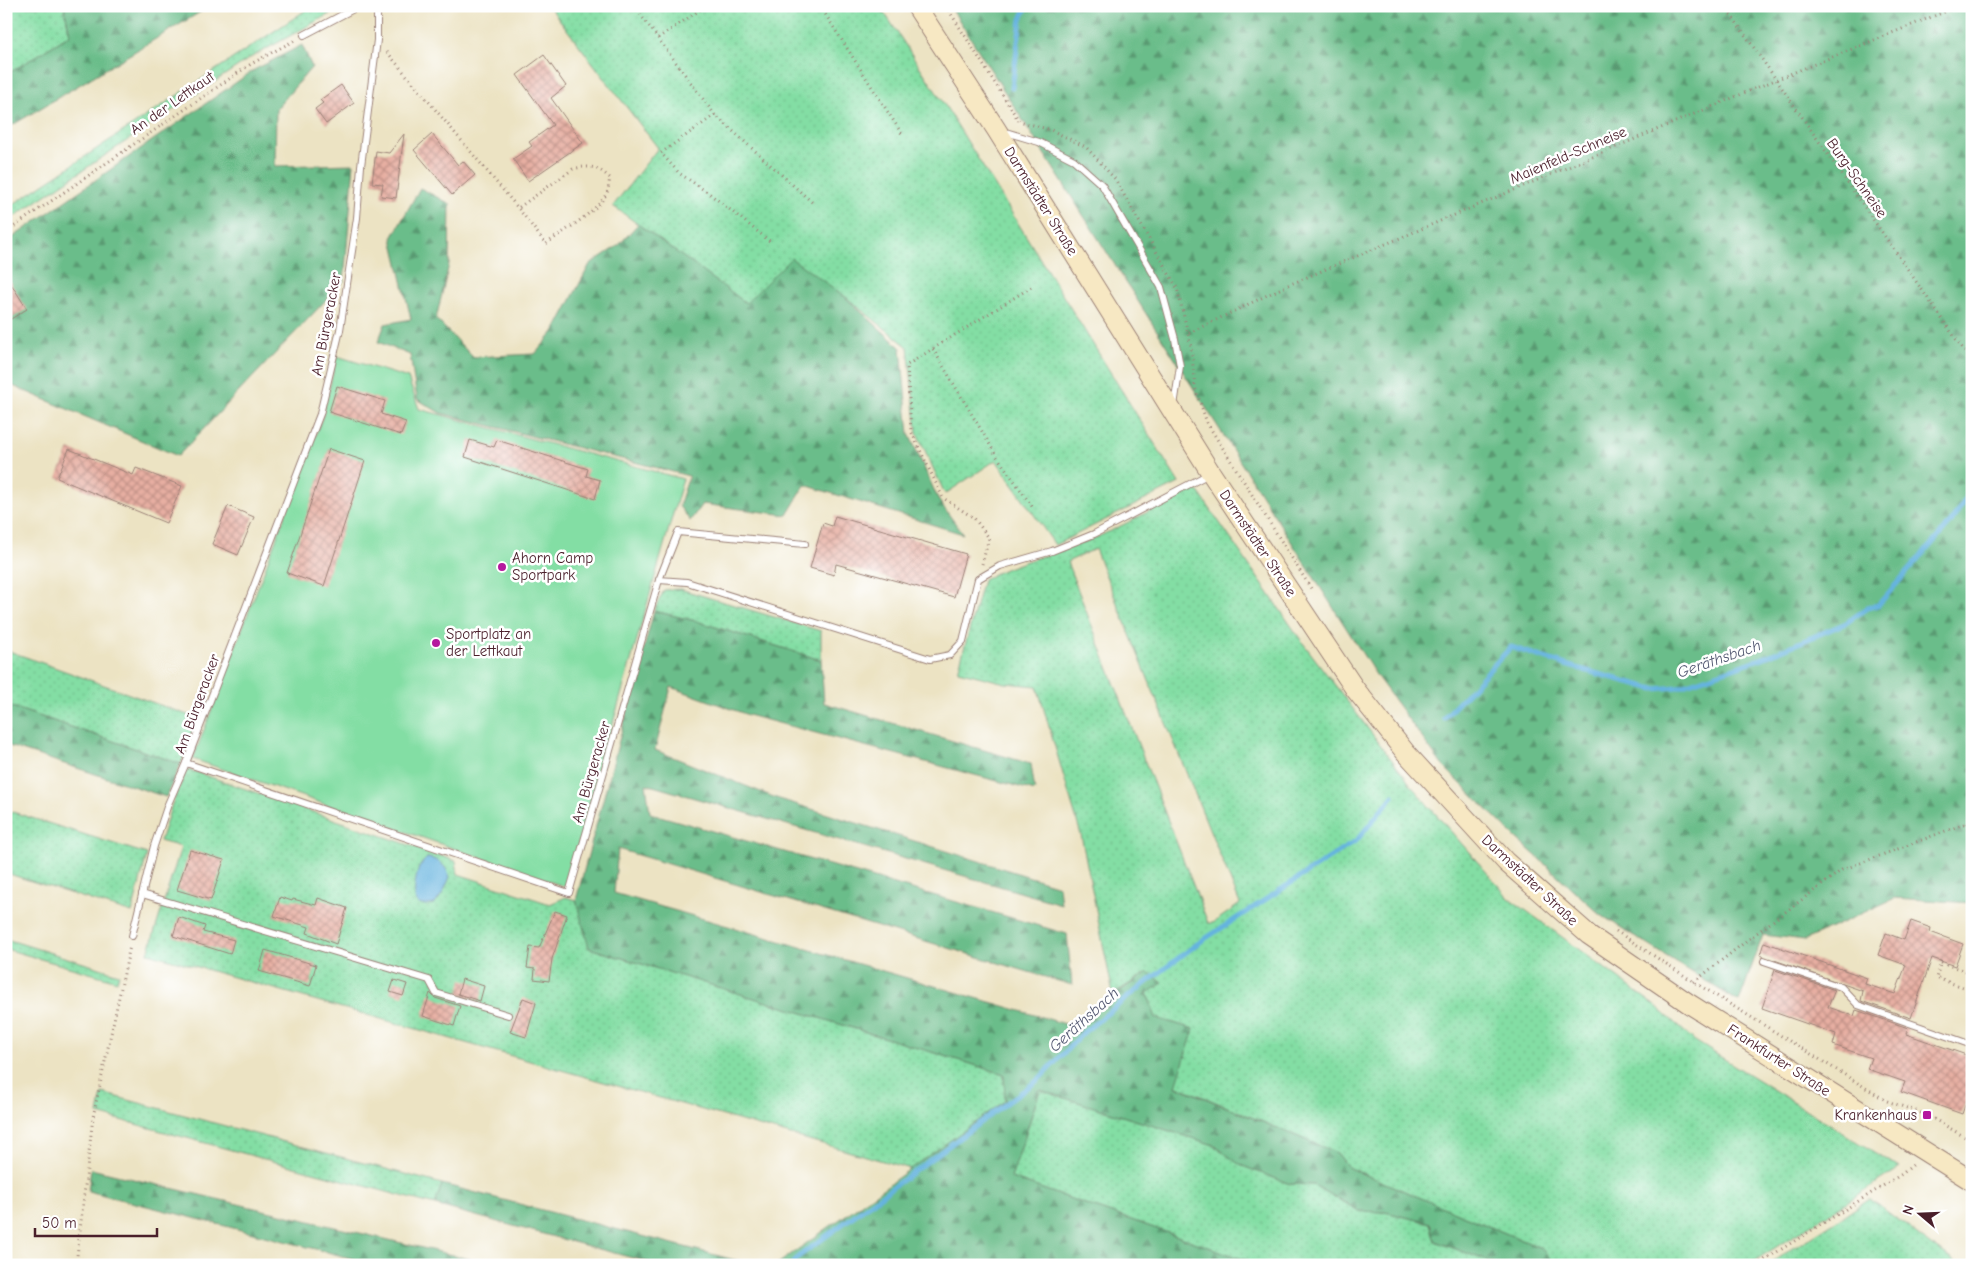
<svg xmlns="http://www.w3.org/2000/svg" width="1978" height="1271" font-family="'Comic Neue',sans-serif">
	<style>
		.grass { fill: url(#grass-dots); stroke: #667e68; fill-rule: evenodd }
		.forest { fill: url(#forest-firs); stroke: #5a6e5a }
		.park { fill: #83dea4; stroke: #667e68 }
		.water { fill: #65b3df; stroke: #586985 }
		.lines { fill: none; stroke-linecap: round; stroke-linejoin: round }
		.stream { stroke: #65b3df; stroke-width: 5 }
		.building { fill: url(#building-cross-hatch) }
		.service-casing { stroke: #9b8177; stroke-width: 8 }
		.secondary-casing { stroke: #9b8177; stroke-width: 21 }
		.path { stroke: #9b8177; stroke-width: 3; stroke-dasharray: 1 4; stroke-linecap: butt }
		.service { stroke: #fff; stroke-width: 6 }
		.secondary { stroke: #f7e8c3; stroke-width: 19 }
		.poi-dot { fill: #b5179e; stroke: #fff; stroke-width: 2 }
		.labels { text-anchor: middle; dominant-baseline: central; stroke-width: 5; stroke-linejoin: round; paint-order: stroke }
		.street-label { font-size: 15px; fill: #4a1f2b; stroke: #fff }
		.poi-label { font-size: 15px; fill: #4a1f2b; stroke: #fff; text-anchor: start }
		.water-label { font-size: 16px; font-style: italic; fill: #555a73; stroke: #fff }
	</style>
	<defs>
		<pattern id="grass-dots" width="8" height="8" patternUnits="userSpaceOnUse" patternTransform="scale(1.25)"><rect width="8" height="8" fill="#83dea4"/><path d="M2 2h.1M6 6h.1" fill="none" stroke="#73be8d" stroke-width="1.8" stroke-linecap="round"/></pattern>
		<pattern id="forest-firs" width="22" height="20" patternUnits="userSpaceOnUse" patternTransform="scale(1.25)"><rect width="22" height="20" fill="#6abd8a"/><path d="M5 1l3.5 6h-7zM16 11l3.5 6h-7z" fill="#599971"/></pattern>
		<pattern id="building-cross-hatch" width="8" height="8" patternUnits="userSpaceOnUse" patternTransform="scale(1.25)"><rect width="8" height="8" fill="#e7afa2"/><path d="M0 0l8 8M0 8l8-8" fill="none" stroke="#bd8e84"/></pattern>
	</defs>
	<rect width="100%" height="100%" fill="#fff"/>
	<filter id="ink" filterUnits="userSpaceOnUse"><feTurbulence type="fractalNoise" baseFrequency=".02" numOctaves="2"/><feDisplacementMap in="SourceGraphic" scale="10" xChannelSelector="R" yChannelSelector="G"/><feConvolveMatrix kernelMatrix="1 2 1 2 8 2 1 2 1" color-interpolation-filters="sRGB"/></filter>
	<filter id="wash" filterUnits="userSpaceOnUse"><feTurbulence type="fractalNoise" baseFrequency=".0096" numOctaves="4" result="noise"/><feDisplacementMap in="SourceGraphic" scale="20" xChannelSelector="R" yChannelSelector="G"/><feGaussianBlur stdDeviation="1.12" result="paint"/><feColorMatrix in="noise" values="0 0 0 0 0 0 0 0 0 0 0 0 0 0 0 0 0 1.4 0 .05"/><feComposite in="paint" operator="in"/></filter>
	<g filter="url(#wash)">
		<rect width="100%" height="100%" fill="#ece3c3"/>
		<g class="grass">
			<polygon points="6,6 64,6 70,35 6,75"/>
			<polygon points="312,6 344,6 250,58 6,222 6,209"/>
			<polygon points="549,6 880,6 946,107 1179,483 1055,545 996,460 945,494 917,433 908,347 843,295 791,259 746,303 613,206 658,148"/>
			<path d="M 1195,487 L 1303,643 L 1414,789 L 1509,898 L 1656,1006 L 1695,1041 L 1900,1168 L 1748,1265 L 1556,1265 L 1541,1248 L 1349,1168 L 1337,1153 L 1175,1085 L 1194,1029 L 1156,1018 L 1147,993 L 1148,972 L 1113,994 L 1081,835 L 1037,686 L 1005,683 L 958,671 L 983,580 C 1015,561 1053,555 1088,541 C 1124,526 1160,505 1195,487 ZM 1095,549 L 1240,904 L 1213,923 L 1208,923 L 1067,562 Z"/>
			<polygon points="680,589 821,631 821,660 696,621 654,611 664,590"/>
			<polygon points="6,650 199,719 181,764 6,705"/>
			<polygon points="187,769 456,861 458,874 550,904 566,897 576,900 589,948 1004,1074 1005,1101 911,1169 148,953 181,847 160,841 172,804"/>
			<polygon points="6,810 147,854 132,913 6,873"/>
			<polygon points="6,939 119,974 117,981 6,949"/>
			<polygon points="1040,1090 1214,1145 1240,1165 1290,1184 1314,1185 1359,1211 1385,1212 1430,1223 1435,1241 1498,1265 1260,1265 1011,1178"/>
			<polygon points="102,1093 442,1184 435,1205 98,1114"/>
			<polygon points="1870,1199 1959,1265 1767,1265"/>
		</g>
		<g class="forest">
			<polygon points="64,6 203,6 202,11 6,129 6,75 70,35"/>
			<polygon points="950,6 1972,6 1972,903 1895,898 1805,940 1763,935 1739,1002 1601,915 1514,836 1442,765 1378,678"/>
			<polygon points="302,45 312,67 276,109 275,166 354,164 344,281 178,456 6,383 6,242 254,70"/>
			<polygon points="420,188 450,204 449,264 436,319 473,357 535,354 554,332 590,264 619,245 638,224 746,303 791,258 843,295 901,348 909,434 939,501 963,534 805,485 787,515 702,504 690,521 679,506 689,476 440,413 417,399 410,355 378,342 385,324 411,319 392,238"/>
			<polygon points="654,611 696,621 821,660 824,703 1031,764 1035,791 748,715 671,687 655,750 776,798 1059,886 1061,904 646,784 650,813 1067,934 1072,985 618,849 614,893 1069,1025 1148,972 1163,983 1147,993 1156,1018 1194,1029 1176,1086 1337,1153 1349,1168 1541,1248 1556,1265 1498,1265 1435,1241 1430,1223 1385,1212 1359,1211 1314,1185 1290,1184 1240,1165 1214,1145 1040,1090 1011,1178 1260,1265 776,1265 1005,1101 1004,1074 589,948 576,900"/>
			<polygon points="6,705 181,764 166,797 6,745"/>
			<polygon points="91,1169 494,1265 378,1265 88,1191"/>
			<polygon points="442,1184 754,1265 659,1265 435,1205"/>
		</g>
		<polygon class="park" points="337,356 408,378 419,409 683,479 566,887 193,759 323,415"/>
		<path class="water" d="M 427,858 C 439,859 446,866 450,877 L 443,893 L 435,904 C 430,905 423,906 419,904 C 411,899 416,875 419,868 C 421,864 424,861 427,858 Z"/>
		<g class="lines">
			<g class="stream">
				<polyline points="1012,88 1021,19 1027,6"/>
				<polyline points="1444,718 1511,647 1569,666 1654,689 1678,687 1763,658 1846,623 1867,608 1878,605 1951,522 1972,489"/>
				<polyline points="792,1265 798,1257 1038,1080 1084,1032 1147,982 1197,944 1357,840 1393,796"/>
			</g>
		</g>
		<g id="blocks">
			<g class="building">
				<polygon points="544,55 566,86 551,98 583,143 528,181 513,159 532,146 529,142 553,125 517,75"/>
				<polygon points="341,85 354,103 326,124 315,109 323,103 320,100"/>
				<polygon points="404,134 396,198 381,196 383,184 372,183 376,151 389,153"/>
				<polygon points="432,134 458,165 463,161 475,175 452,195 414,150"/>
				<polygon points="6,276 27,309 6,322"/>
				<polygon points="337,386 385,401 381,414 406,422 401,435 329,412"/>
				<polygon points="470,440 494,447 497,440 588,469 586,476 600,480 595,499 465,457"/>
				<polygon points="69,449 133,475 136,468 182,486 166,523 57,478"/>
				<polygon points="329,449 365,461 324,586 287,573"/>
				<polygon points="228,506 254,517 238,555 212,544"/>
				<polygon points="835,516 966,554 954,597 836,564 834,575 810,568 823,523 832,526"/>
				<polygon points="190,850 224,860 211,900 177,890"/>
				<polygon points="280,897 292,901 293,899 316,905 318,898 347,908 336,944 307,933 309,927 274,916"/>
				<polygon points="555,911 567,915 552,959 549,981 534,979 535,969 527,968 530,947 539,948"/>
				<polygon points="179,917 205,926 203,932 234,940 230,954 173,936"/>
				<polygon points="1911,921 1931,928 1930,932 1963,944 1955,966 1932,958 1911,1018 1861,1001 1863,991 1760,955 1764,942 1867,978 1865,984 1895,994 1906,965 1878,955 1886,933 1904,940"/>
				<polygon points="265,950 316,965 310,986 259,971"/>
				<polygon points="1775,970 1835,990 1828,1007 1854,1016 1856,1010 1908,1028 1906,1034 1972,1057 1972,1085 1962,1114 1901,1092 1905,1082 1867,1069 1871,1058 1833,1045 1836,1034 1762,1008"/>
				<polygon points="462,979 484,986 480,1001 458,994"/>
				<polygon points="394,980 407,984 403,996 390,992"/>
				<polygon points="430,993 435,998 460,1006 454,1026 423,1016"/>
				<polygon points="523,998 536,1003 526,1037 510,1032"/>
			</g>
		</g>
	</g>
	<g filter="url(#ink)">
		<use href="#blocks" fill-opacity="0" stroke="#9b8177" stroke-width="1"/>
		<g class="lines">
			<g class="service-casing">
				<g id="service">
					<polyline points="304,35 359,6"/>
					<polyline points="1002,131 1039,142 1074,160 1102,185 1161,287 1175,339 1180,366 1174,406"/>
					<polyline points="659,580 687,582 930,659 950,655 963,641 978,579 1000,566 1052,551 1094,534 1209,474"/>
					<polyline points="186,763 569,893 659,580 678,532 805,544"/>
					<polyline points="142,894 429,980 436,993 508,1015"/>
					<polyline points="132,936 154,846 168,804 186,763 320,414 340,330 357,218 361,166 377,40 377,6"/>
					<polyline points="1764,961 1841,987 1858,1005 1972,1045"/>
				</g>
			</g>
			<g class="secondary-casing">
				<polyline id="secondary" points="916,6 996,129 1211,473 1355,689 1406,753 1506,862 1589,935 1688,1003 1972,1181"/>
			</g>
			<g class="path">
				<polyline points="634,6 715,115 814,204"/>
				<polyline points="820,6 902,134"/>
				<polyline points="946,6 1019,121 1051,130 1086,147 1115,179 1177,288 1191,346 1195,387 1207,423 1312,590"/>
				<polyline points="1725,6 1972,362"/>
				<polyline points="658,38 706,6"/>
				<path d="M 387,52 L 518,208 L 546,244 C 562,232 602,209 608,190 C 609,186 609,181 610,178 C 597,166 589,165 573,169 L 518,208"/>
				<polyline points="715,115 661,153 679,173 710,194 772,243"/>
				<polyline points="6,232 251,64 295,40"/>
				<polyline points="1189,333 1286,286 1775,80 1959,6"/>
				<polyline points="933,349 996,455 1034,509"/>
				<polyline points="982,564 989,538 974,518 943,498 911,431 907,365 1033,286"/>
				<polyline points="1967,823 1972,838"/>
				<polyline points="1616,931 1694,982 1887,1101 1927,1115 1972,1141"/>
				<polyline points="1941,961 1936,978 1972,990"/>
				<polyline points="1941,963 1972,973"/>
				<polyline points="1694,982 1754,935 1842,870 1972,821"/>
				<polyline points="76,1265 93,1117 130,946"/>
				<polyline points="1756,1265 1902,1174 1914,1164"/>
			</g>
			<use href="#service" class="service"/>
			<use href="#secondary" class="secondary"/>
		</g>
	</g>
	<g class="poi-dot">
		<circle cx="502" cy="567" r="5"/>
		<circle cx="436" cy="643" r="5"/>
		<rect x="1922" y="1110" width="10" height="10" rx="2.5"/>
	</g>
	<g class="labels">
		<g class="street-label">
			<text transform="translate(172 103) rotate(-35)">An der Lettkaut</text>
			<text transform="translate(1568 155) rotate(-23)">Maienfeld-Schneise</text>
			<text transform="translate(1857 178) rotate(55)">Burg-Schneise</text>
			<text transform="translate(1041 201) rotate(58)">Darmstädter Straße</text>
			<text transform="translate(326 324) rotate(-79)">Am Bürgeracker</text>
			<text transform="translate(1258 543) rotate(56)">Darmstädter Straße</text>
			<text transform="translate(197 704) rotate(-70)">Am Bürgeracker</text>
			<text transform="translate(591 772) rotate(-74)">Am Bürgeracker</text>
			<text transform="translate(1530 880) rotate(43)">Darmstädter Straße</text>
			<text transform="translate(1779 1060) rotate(33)">Frankfurter Straße</text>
		</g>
		<g class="poi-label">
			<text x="512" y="558">Ahorn Camp<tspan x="512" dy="17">Sportpark</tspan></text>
			<text x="446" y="634">Sportplatz an<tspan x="446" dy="17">der Lettkaut</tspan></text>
			<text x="1917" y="1115" text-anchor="end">Krankenhaus</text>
		</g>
		<g class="water-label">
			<text transform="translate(1719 659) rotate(-19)">Geräthsbach</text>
			<text transform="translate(1084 1020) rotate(-42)">Geräthsbach</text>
		</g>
	</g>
	<rect width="1978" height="1271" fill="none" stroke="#fff" stroke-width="25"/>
	<g transform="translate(1920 1214) rotate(289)" stroke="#ffffff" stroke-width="4" paint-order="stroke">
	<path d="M0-4L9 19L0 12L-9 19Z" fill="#4a1f2b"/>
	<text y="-8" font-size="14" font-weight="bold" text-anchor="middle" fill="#4a1f2b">N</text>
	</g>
	<path d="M35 1228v8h122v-8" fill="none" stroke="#4a1f2b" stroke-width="2.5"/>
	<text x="42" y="1228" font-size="15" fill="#4a1f2b" stroke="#ffffff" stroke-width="4" paint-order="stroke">50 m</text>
</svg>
